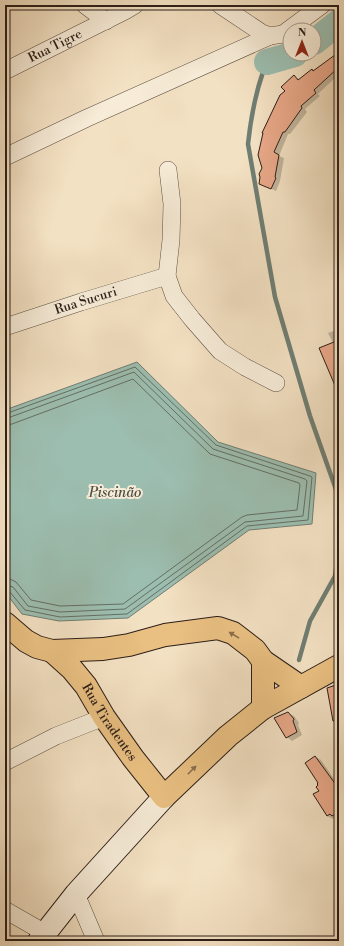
<svg xmlns="http://www.w3.org/2000/svg" width="344" height="946" font-family="'Libre Bodoni',serif">
	<style>
		.water { fill: #9cbeb0; stroke: #6f7e73 }
		.shadow { fill: #0003 }
		.lines { fill: none; stroke-linecap: round; stroke-linejoin: round }
		.shore { stroke: #646e64; stroke-width: 1 }
		.stream { stroke: #6f7e73; stroke-width: 4.5 }
		.river { stroke: #9cbeb0; stroke-width: 26 }
		.building { fill: #e9a889; stroke: #2b1e18 }
		.minor-casing { stroke: #5d4f43; stroke-width: 18 }
		.secondary-casing { stroke: #2b1e18; stroke-width: 24 }
		.primary-casing { stroke: #2b1e18; stroke-width: 24 }
		.minor { stroke: #f7ecd8; stroke-width: 17 }
		.secondary { stroke: #f7ecd8; stroke-width: 22 }
		.primary { stroke: #eac082; stroke-width: 22 }
		.oneway { fill: #8a6f4d }
		.labels { text-anchor: middle; dominant-baseline: central; stroke-width: 4; stroke-linejoin: round; paint-order: stroke }
		.street-label { font-size: 13px; fill: #2b1e18; stroke: #f7ecd8 }
		.water-label { font-size: 14px; font-style: italic; fill: #4d4e46; stroke: #f7ecd8 }
	</style>
	<rect width="100%" height="100%" fill="#f3e1c3"/>
	<filter id="stains"><feTurbulence type="fractalNoise" baseFrequency=".005" numOctaves="4"/><feColorMatrix values="0 0 0 0 .2 0 0 0 0 .09 0 0 0 0 .02 0 0 0 .5 -.17"/></filter>
	<radialGradient id="worn" r=".72"><stop offset=".6" stop-color="#630" stop-opacity="0"/><stop offset="1" stop-color="#630" stop-opacity=".3"/></radialGradient>
	<polygon class="water" points="137,362 218,442 316,473 312,524 249,530 128,618 59,621 22,614 5,592 5,410"/>
	<g class="shadow">
		<polygon points="339,53 339,74 318,94 320,96 305,109 307,112 290,134 288,134 279,156 284,158 280,181 276,191 265,186 287,92 294,76 300,80 312,70 314,72"/>
		<polygon points="339,329 339,394 333,343 328,333"/>
		<polygon points="339,682 339,730 332,708 328,688"/>
		<polygon points="288,713 294,716 299,723 298,725 302,735 292,741 287,737"/>
		<polygon points="316,757 321,760 339,786 338,819 335,817 333,819 327,816 320,791"/>
	</g>
	<g class="lines">
		<g class="shore">
			<polyline points="5,414 135,367 216,445 310,476 312,477 308,520 247,526 127,614 60,617 25,610 9,591 5,590"/>
			<polyline points="5,419 134,372 213,449 305,479 307,481 303,516 245,522 125,609 60,612 28,606 13,587 5,585"/>
			<polyline points="5,425 12,424 133,379 210,454 299,483 300,485 297,510 247,515 242,517 123,604 60,606 31,600 16,582 10,579 5,579"/>
		</g>
		<g class="stream">
			<path d="M 267,62 C 256,88 251,116 248,144 L 275,297 L 310,416 L 339,498"/>
			<polyline points="299,660 310,621 335,576 339,550"/>
		</g>
		<g class="river">
			<polyline points="314,42 339,22"/>
			<polyline points="267,62 295,54"/>
		</g>
	</g>
	<g class="building">
		<polygon points="339,52 339,67 314,90 316,93 301,106 302,108 285,132 283,132 274,152 279,155 275,177 276,178 271,189 259,184 260,177 259,174 262,168 258,155 263,133 262,133 280,95 285,91 281,87 294,75 298,80 312,69 313,71"/>
		<polygon points="339,340 339,395 319,348"/>
		<polygon points="339,684 339,721 333,721 327,688"/>
		<polygon points="288,712 294,719 293,721 297,732 286,738 274,718"/>
		<polygon points="315,756 339,789 339,812 332,816 330,814 327,816 313,794 319,791 316,787 318,785 317,784 318,783 305,763"/>
	</g>
	<g class="lines">
		<g class="minor-casing">
			<g id="minor">
				<polyline points="85,5 106,21"/>
				<polyline points="220,5 262,33 270,36 283,34 322,5"/>
				<path id="s1" d="M 5,71 L 125,11 L 135,5"/>
				<polyline points="5,157 87,118 270,36"/>
				<polyline points="168,170 172,204 171,240 167,276 174,296 192,319 220,351 245,367 276,383"/>
				<path id="s2" d="M 5,327 L 81,302 L 167,276"/>
				<polyline points="5,762 56,736 104,717"/>
				<polyline points="76,894 96,941"/>
				<polyline points="5,910 45,933"/>
			</g>
		</g>
		<g class="secondary-casing">
			<polyline id="secondary" points="39,941 76,894 164,797"/>
		</g>
		<g class="primary-casing">
			<g id="primary">
				<polyline points="5,623 26,641 37,647 52,651 103,649 129,645 165,635 218,628 233,633 255,650 263,661 301,687"/>
				<path id="s3" d="M 52,651 L 72,669 L 86,686 L 104,717 L 133,758 L 164,797 L 228,736 L 263,708 L 339,666"/>
				<polyline points="263,661 263,708"/>
			</g>
		</g>
		<use href="#minor" class="minor"/>
		<use href="#secondary" class="secondary"/>
		<use href="#primary" class="primary"/>
	</g>
	<defs><path id="oneway-solid" d="M-6-.8H1V-3.2L6.5 0L1 3.2V.8H-6Z"/></defs>
	<g class="oneway">
		<use href="#oneway-solid" transform="translate(234 635) rotate(-149)"/>
		<use href="#oneway-solid" transform="translate(192 770) rotate(-45)"/>
	</g>
	<g class="labels">
		<g class="street-label">
			<text stroke="none"><textPath href="#s1" startOffset="56">Rua Tigre</textPath></text>
			<text stroke="none"><textPath href="#s2" startOffset="85">Rua Sucuri</textPath></text>
			<text stroke="none"><textPath href="#s3" startOffset="92">Rua Tiradentes</textPath></text>
		</g>
		<g class="water-label">
			<text x="115" y="493">Piscinão</text>
		</g>
	</g>
	<rect width="344" height="946" fill="none" stroke="#f3e1c3" stroke-width="20"/>
	<rect x="6" y="6" width="332" height="934" fill="none" stroke="#2b1e18" stroke-width="2"/>
	<rect x="10" y="10" width="324" height="926" fill="none" stroke="#2b1e18"/>
	<g transform="translate(302 42)"><circle r="19" fill="#f7ecd8" stroke="#a59a8b"/>
	<path d="M0-3L7 15L0 10L-7 15Z" fill="#8f2418"/>
	<text y="-6" font-size="11" font-weight="bold" text-anchor="middle" fill="#2b1e18">N</text>
	</g>
	<rect width="100%" height="100%" filter="url(#stains)"/>
	<rect width="100%" height="100%" fill="url(#worn)"/>
</svg>
